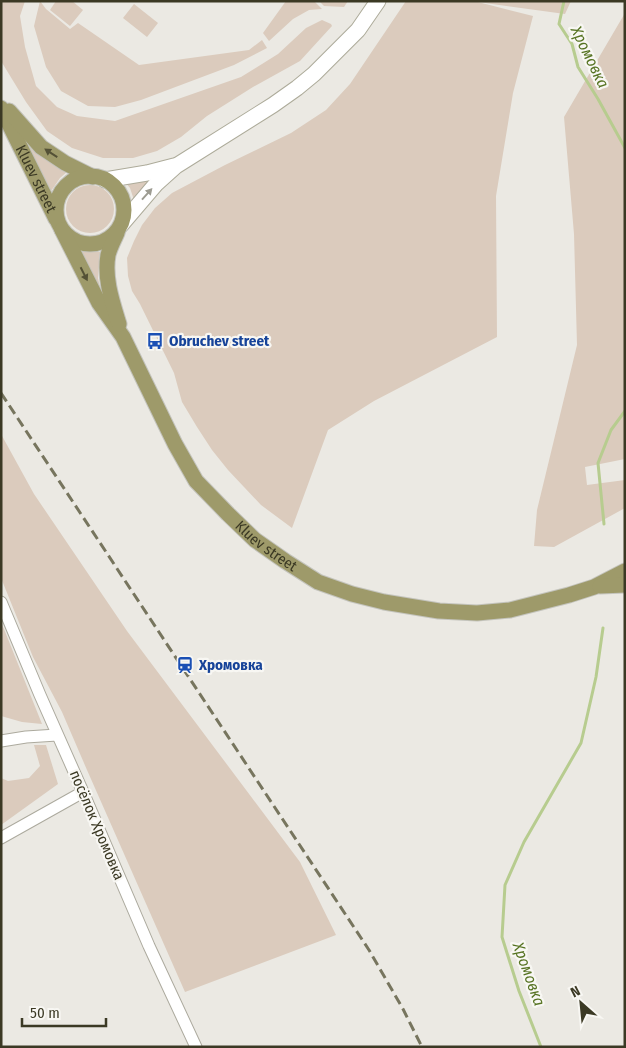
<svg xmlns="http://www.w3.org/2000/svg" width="626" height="1048" font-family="'Fira Sans Condensed',sans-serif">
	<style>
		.green { fill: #dbcbbd }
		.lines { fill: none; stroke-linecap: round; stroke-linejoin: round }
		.stream { stroke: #b7cc8f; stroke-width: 3 }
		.street-casing { stroke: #acaa9e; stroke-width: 13 }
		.secondary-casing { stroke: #adab9a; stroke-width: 17 }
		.primary-casing { stroke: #c4c4bd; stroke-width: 17 }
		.street { stroke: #fff; stroke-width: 11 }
		.secondary { stroke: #fff; stroke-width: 15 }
		.primary { stroke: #9e9a6a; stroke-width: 15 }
		.rail { stroke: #77755e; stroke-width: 3; stroke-dasharray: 10 5; stroke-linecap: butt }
		.oneway { fill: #545136 }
		.oneway2 { fill: #9d9c92 }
		.labels { text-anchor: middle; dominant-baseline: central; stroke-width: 4.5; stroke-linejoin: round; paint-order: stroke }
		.street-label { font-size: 15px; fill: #3b3924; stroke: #f8f7f3 }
		.transit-label { font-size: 15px; font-weight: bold; fill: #164399; stroke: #f8f7f3; text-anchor: start }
		.water-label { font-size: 16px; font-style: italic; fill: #567322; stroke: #f8f7f3 }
	</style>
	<rect width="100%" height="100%" fill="#ebe9e3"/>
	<g class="green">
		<polygon points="1,1 25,1 20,16 25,47 36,86 57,107 77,116 115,121 241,77 278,54 306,28 322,20 331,24 332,26 300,61 253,87 207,116 181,137 157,151 133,158 103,158 72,148 47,131 26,102 1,61"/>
		<polygon points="40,1 46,9 70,29 78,23 139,65 249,50 262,40 267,48 234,65 141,100 115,107 88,106 61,91 46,67 34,26"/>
		<polygon points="56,1 72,1 83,10 70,26 50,10"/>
		<polygon points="286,1 314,1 322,9 309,10 293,19 269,41 263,33"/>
		<polygon points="319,1 348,1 344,7 324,6"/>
		<polygon points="406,1 571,1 565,14 478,2 533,16 513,93 496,196 497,337 374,401 328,430 292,528 261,505 228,470 212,450 197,427 182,402 174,373 140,304 132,291 128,276 127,258 134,241 142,225 155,208 172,193 225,165 291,133 326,110 350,84"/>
		<polygon points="134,4 158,23 147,37 123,18"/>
		<polygon points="625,13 625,459 585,467 587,485 625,480 625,508 554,547 534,546 537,510 577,345 574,234 564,117"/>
		<polygon points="25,141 45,159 68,171 60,178 51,191"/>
		<polygon points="162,174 134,200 130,188 125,182"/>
		<circle cx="90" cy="209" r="24"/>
		<polygon points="81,252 100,252 98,278 101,291"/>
		<polygon points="1,434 34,494 127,631 300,862 336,935 185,992 87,770 62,712 33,657 1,578"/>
		<polygon points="1,623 4,629 42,724 22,722 1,716"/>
		<polygon points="34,745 46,745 58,784 1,825 1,778 8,781 29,778 40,766"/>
	</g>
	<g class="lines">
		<g class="stream">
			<polyline points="564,1 559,24 572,44 578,67 598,99 625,148"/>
			<polyline points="604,524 598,463 611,430 625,411"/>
			<polyline points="541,1047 519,991 502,937 505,885 524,842 581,743 596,677 603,628"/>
		</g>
		<g class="street-casing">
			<g id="street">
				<polyline points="1,602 40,695 83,792 149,946 196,1047"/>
				<polyline points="1,741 26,737 57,735"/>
				<polyline points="1,838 83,792"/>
			</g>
		</g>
		<g class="secondary-casing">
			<g id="secondary">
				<polyline points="105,180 147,173 174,166"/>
				<polyline points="121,225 156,184 176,166 273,105 297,88 314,74 358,30 378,1"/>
			</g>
		</g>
		<g class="primary-casing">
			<g id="primary">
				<path id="s1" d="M 1,108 L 56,219"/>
				<polyline points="9,111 41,147 65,163 93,177"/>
				<circle cx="90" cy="210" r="34"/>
				<path id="s2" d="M 62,230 L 99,303 L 123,337 L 175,444 L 196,481 L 228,514 L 255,540 L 285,561 L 318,582 L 352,594 L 384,602 L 439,611 L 477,613 L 510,610 L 569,595 L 594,587 L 625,571"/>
				<path d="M 117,233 C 114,240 110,247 108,255 C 104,278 112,301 119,324"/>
				<polyline points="600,586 625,585"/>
			</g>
		</g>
		<use href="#street" class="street"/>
		<use href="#secondary" class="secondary"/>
		<use href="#primary" class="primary"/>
		<polyline class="rail" points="1,393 369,950 403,1009 422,1047"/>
	</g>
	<defs><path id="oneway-solid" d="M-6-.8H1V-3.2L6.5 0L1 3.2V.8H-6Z" transform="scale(1.25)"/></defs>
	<g class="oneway">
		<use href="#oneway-solid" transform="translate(51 153) rotate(-147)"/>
		<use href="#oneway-solid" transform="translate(84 274) rotate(63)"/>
	</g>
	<use class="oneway2" href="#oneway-solid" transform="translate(147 194) rotate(-48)"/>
	<defs>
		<g id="bus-bare" transform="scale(1.35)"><path d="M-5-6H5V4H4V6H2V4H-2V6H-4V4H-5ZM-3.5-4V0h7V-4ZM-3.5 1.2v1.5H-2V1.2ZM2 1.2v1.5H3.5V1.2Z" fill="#1a4fb4" stroke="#f8f7f3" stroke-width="2.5" paint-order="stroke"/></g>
		<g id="station-bare" transform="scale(1.35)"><path d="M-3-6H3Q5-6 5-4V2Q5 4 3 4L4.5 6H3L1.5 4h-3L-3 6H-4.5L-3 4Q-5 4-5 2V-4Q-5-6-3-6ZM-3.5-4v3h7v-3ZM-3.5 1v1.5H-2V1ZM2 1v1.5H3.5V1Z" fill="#1a4fb4" stroke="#f8f7f3" stroke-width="2.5" paint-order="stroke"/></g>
	</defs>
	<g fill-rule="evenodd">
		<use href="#bus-bare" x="155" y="341"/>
		<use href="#station-bare" x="185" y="665"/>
	</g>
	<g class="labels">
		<g class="street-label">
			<text stroke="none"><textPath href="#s1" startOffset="79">Kluev street</textPath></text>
			<text stroke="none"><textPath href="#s2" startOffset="381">Kluev street</textPath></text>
			<text transform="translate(97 825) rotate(67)">посёлок Хромовка</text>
		</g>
		<g class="transit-label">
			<text x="169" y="341">Obruchev street</text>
			<text x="199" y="665">Хромовка</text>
		</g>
		<g class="water-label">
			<text transform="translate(590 57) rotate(64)">Хромовка</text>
			<text transform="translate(529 974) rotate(70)">Хромовка</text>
		</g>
	</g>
	<rect width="626" height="1048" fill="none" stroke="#3b3924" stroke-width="5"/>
	<g transform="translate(581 1003) rotate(333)" stroke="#f8f7f3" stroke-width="4" paint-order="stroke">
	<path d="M0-4L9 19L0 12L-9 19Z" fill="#3b3924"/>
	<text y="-8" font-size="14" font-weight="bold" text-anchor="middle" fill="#3b3924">N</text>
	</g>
	<path d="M22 1018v8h84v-8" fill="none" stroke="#3b3924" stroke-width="2.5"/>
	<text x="30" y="1018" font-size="15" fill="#3b3924" stroke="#f8f7f3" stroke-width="4" paint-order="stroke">50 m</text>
</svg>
